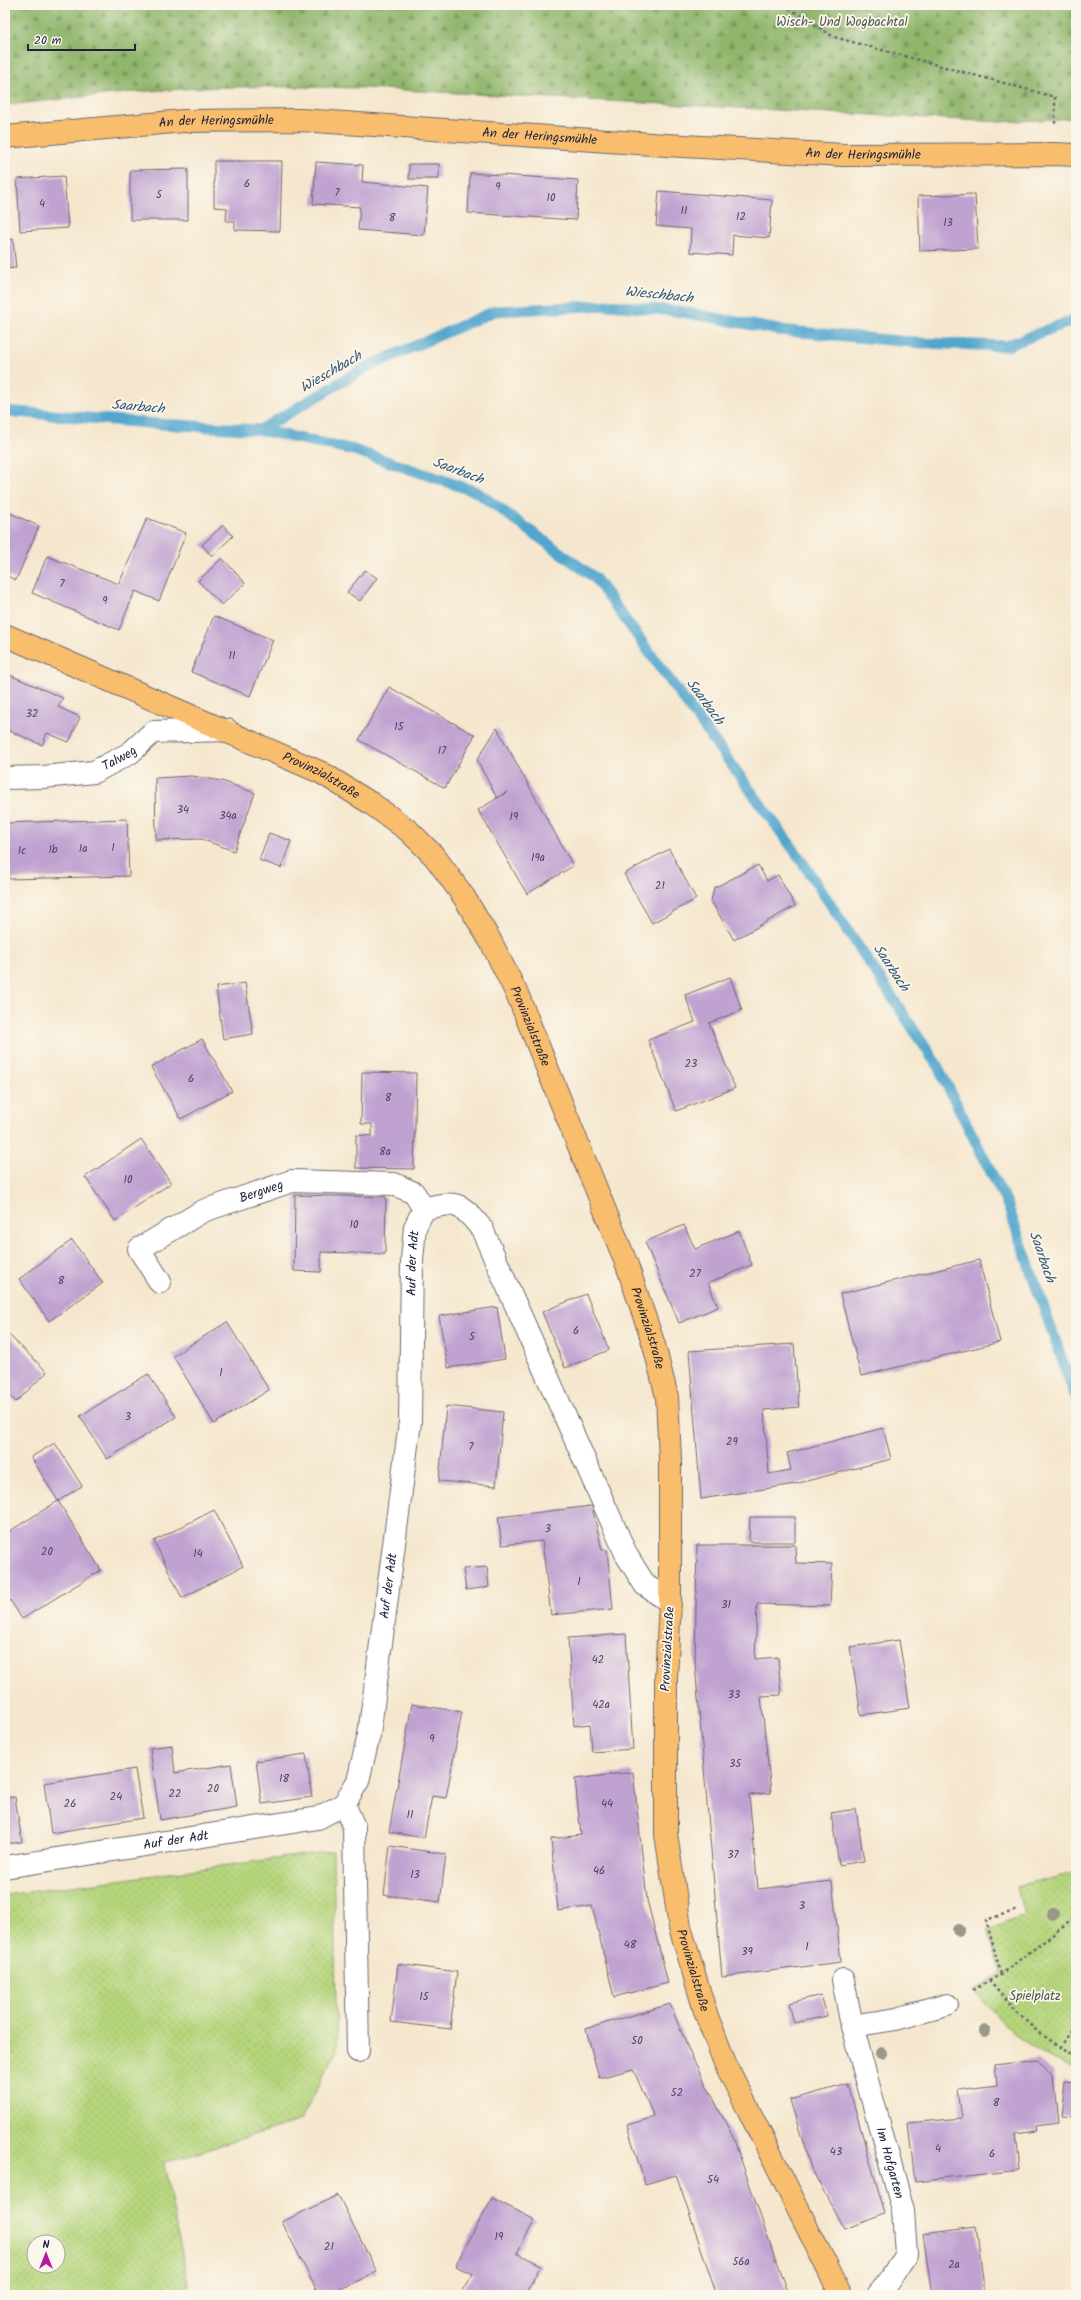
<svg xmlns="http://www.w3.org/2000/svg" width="1081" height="2300" font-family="Kalam,sans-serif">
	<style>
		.grass { fill: url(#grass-dots); stroke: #6c7c5c; fill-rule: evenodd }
		.forest { fill: url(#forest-firs); stroke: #596c54 }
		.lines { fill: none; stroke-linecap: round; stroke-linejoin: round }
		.stream { stroke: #51a6cd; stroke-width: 11 }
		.building { fill: #c0a2d1 }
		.minor-casing { stroke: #6c676e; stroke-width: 24 }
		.major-casing { stroke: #6c676e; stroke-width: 24 }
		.path { stroke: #6c676e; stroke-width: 2.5; stroke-dasharray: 3 3; stroke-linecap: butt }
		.minor { stroke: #fff; stroke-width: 22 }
		.major { stroke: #f9be6d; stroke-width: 22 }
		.tree { fill: #999888 }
		.labels { text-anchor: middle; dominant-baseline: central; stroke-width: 3.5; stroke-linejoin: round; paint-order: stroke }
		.number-label { font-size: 11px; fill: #4a4260 }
		.park-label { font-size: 13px; fill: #4e584e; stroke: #fbf7ec }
		.street-label { font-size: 13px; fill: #22223b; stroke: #fbf7ec }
		.water-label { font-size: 14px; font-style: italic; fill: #355775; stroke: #fbf7ec }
	</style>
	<defs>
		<pattern id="grass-dots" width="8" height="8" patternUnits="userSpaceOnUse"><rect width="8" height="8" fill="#b5d57c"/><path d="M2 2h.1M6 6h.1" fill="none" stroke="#9bb76c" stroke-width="1.8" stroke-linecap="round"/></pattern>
		<pattern id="forest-firs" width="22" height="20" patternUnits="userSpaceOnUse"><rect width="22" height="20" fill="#90b66c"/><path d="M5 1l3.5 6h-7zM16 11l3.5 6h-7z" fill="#75945a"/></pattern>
	</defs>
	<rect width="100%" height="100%" fill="#fbf7ec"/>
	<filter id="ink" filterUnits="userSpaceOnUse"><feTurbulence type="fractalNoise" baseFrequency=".025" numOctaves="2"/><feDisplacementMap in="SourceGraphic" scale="8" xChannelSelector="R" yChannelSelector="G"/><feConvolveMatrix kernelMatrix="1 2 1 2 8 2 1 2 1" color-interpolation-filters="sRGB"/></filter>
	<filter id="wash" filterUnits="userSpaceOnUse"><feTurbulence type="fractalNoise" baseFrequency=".012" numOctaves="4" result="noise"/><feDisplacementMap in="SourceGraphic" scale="16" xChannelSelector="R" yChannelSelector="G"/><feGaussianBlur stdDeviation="0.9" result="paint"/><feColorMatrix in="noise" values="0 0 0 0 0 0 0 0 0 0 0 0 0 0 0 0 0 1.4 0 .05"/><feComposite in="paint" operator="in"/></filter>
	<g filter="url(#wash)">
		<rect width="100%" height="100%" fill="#f5e7ce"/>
		<g class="grass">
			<path d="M 333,1851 L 337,2050 L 301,2120 L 164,2163 L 190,2295 L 5,2295 L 5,1895 ZM 34,2242 L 58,2242 L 58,2266 L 34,2266 Z"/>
			<path d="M 1076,1872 L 1076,2068 C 1025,2053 1008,2027 973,1990 L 1001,1974 L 988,1929 L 1024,1915 L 1017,1887 Z"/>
		</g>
		<path class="forest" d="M 5,5 L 1076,5 L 1076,118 L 1001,122 L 364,88 C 298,87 232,85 166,90 C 112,93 59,100 5,105 Z"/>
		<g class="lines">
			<g class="stream">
				<polyline points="5,411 160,424 260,430 354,450 477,492 595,578 797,854 937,1065 1008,1206 1076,1399"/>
				<polyline points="260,430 365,368 495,311 609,305 684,312 778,330 922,343 1006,346 1076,319"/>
			</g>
		</g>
		<g id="blocks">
			<g class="building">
				<polygon points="214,161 282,161 280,231 235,230 235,221 226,221 227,208 214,207"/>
				<polygon points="316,162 363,165 362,182 428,188 424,235 358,230 360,207 313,204"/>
				<rect x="409" y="164" width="30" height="15"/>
				<polygon points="188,169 188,220 130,220 130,170"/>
				<polygon points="470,173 578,180 576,220 468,213"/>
				<polygon points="64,176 68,228 20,231 17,179"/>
				<polygon points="659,191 772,200 769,238 733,235 732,255 690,252 691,229 656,226"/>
				<polygon points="975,194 978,249 920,251 918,196"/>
				<polygon points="13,239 16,268 5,269 5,240"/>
				<polygon points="5,511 39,526 16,580 5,575"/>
				<polygon points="147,518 186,533 159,601 135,591 119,630 32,593 47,556 119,584"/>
				<polygon points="223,525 233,536 212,556 202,545"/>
				<polygon points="222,558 245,583 222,605 198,581"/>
				<polygon points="365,570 377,578 360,601 347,592"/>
				<polygon points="214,616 273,640 250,696 191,672"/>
				<polygon points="5,673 63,698 58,707 80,717 69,742 47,733 42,745 5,729"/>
				<polygon points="389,687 475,735 445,788 359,740"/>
				<polygon points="497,728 573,866 527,894 478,810 507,792 497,798 477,760"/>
				<polygon points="192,776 222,781 255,793 234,851 201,839 156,840 155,778"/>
				<polygon points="127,819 129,876 8,879 6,823"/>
				<polygon points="269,833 291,841 281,868 259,860"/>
				<polygon points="669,849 696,899 652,923 624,874"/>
				<polygon points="758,865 767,881 778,875 795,906 734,940 711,901 714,888"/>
				<polygon points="730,977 742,1010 709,1023 735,1088 676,1111 648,1040 695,1022 685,995"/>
				<polygon points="245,983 253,1034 223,1039 216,987"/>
				<polygon points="202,1039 232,1091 181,1119 151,1067"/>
				<polygon points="362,1072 416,1073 414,1169 356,1168 356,1135 372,1136 372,1124 361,1124"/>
				<polygon points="141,1139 171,1183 115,1221 85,1177"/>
				<polygon points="295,1195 386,1197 385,1254 321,1252 321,1272 294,1271"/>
				<polygon points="684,1225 695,1249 739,1231 752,1265 708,1283 718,1307 679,1323 645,1242"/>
				<polygon points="72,1240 103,1283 49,1321 19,1279"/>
				<polygon points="979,1260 1000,1342 861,1376 840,1294"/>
				<polygon points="586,1294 609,1350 565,1368 542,1312"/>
				<polygon points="497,1307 505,1359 448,1368 439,1316"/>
				<polygon points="227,1322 269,1390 214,1424 173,1356"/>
				<polygon points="5,1331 47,1372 16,1402 5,1391"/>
				<polygon points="794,1344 799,1407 764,1410 769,1474 791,1470 787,1453 883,1428 891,1459 795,1484 701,1499 689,1351"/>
				<polygon points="148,1374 176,1417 107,1459 80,1416"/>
				<polygon points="446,1406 503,1412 496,1486 439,1481"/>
				<polygon points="55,1443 82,1486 58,1501 101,1570 22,1619 5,1592 5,1534 58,1501 31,1457"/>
				<polygon points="592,1506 602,1550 607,1550 613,1609 551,1615 542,1541 502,1545 498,1517"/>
				<polygon points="214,1510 243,1566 182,1598 154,1541"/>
				<polygon points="750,1517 795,1517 795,1542 749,1542"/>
				<polygon points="697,1545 795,1545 796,1563 832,1564 830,1606 757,1604 755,1659 778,1657 781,1695 761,1696 771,1793 749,1795 758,1889 832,1881 841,1962 722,1977 695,1664"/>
				<polygon points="487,1567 489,1587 466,1590 463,1569"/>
				<polygon points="626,1634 633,1749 592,1752 590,1724 574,1726 568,1638"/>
				<polygon points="899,1640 910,1708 861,1715 850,1647"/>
				<polygon points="412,1704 462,1712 446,1798 432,1796 424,1838 389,1832"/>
				<polygon points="172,1745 175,1773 231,1764 237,1807 160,1820 150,1748"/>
				<polygon points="306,1754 312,1797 262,1804 256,1761"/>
				<polygon points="135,1769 143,1818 51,1833 44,1783"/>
				<polygon points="633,1772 647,1900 668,1983 614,1997 592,1906 558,1911 551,1839 581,1835 575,1779"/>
				<polygon points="15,1797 22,1842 5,1844 5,1798"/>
				<polygon points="856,1809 864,1861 839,1865 831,1813"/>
				<polygon points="390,1846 446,1854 440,1902 384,1895"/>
				<polygon points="398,1964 457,1972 450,2029 391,2022"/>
				<polygon points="821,1995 827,2016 794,2023 789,2003"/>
				<polygon points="670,2004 690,2053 733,2137 788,2295 717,2295 676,2175 645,2184 627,2125 654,2117 633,2069 599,2078 586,2029"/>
				<polygon points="1039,2060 1052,2073 1057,2123 1036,2126 1037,2131 1016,2134 1020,2170 915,2182 908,2123 962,2118 958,2090 997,2085 995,2065"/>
				<polygon points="1064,2081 1076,2082 1076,2117 1060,2116"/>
				<polygon points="848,2084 885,2214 844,2229 811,2168 790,2100"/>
				<polygon points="338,2195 377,2272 327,2295 319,2295 282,2222"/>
				<polygon points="492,2198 535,2220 517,2253 541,2265 525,2295 470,2295 463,2291 473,2274 455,2266"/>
				<polygon points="976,2227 985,2295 932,2295 923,2234"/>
			</g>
		</g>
	</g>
	<g filter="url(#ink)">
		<use href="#blocks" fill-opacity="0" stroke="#6c676e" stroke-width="1"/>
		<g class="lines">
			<g class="minor-casing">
				<g id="minor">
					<path id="s1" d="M 5,778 L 43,777 L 94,772 L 130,753 L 153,732 L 227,730"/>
					<path id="s2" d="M 160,1282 L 139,1249 L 203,1211 L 292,1181 L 394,1184 L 414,1193 L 424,1209"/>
					<polyline points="344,1804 354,1827 358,2051"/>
					<path id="s3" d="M 5,1867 L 318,1818 L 344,1804 L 358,1781 L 369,1735 L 410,1422 L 412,1260 L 415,1227 L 424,1209 C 457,1200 461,1203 482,1229 L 627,1556 L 645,1585 L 670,1602"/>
					<path id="s4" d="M 843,1980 L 852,2026 L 903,2210 L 906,2254 L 891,2279 L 878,2295"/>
					<polyline points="852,2026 896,2019 947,2005"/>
				</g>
			</g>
			<g class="major-casing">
				<g id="major">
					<path id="s5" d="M 5,137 L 184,121 L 301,120 L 666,145 L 843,155 L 1054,154 L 1076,155"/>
					<path id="s6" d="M 5,635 L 322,773 L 372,804 L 409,831 L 435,857 L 464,897 L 491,942 L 518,996 L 627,1265 L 654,1345 L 667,1397 L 670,1459 L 670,1602 L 666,1678 L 666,1834 L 680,1927 L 705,2011 L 725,2063 L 841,2295"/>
				</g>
			</g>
			<g class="path">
				<polyline points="784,5 834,37 1055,97 1055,124"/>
				<polyline points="1001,1974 986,1920 1017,1910"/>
				<polyline points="989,1981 1001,1974 1076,1917"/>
				<path d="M 973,1990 L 989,1981 C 1015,2009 1039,2041 1076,2054"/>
				<polyline points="1060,2048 1076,2023"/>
			</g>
			<use href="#minor" class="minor"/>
			<use href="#major" class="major"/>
		</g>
		<g class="tree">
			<circle cx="1053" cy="1914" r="6"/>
			<circle cx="958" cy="1930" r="6"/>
			<circle cx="985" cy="2031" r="6"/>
			<circle cx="881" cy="2053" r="6"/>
		</g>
	</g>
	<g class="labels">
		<g class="number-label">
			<text x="247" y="184">6</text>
			<text x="498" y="187">9</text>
			<text x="337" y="193">7</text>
			<text x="159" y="195">5</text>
			<text x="551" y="198">10</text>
			<text x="42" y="204">4</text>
			<text x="684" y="211">11</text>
			<text x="741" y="217">12</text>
			<text x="392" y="218">8</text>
			<text x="948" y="223">13</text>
			<text x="62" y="584">7</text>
			<text x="105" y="601">9</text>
			<text x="232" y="656">11</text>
			<text x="32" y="714">32</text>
			<text x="399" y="727">15</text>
			<text x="442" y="751">17</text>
			<text x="183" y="810">34</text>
			<text x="228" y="816">34a</text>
			<text x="514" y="817">19</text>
			<text x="113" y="848">1</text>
			<text x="83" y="849">1a</text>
			<text x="53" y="850">1b</text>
			<text x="22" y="851">1c</text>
			<text x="538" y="858">19a</text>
			<text x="660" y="886">21</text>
			<text x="691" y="1064">23</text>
			<text x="191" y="1079">6</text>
			<text x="388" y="1098">8</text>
			<text x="385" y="1152">8a</text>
			<text x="128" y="1180">10</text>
			<text x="354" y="1225">10</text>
			<text x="695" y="1274">27</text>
			<text x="61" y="1281">8</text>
			<text x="576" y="1331">6</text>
			<text x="472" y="1337">5</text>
			<text x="221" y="1373">1</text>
			<text x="128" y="1417">3</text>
			<text x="732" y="1442">29</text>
			<text x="471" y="1447">7</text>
			<text x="548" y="1529">3</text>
			<text x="47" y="1552">20</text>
			<text x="198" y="1554">14</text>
			<text x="579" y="1582">1</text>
			<text x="726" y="1605">31</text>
			<text x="598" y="1660">42</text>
			<text x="734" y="1695">33</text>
			<text x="601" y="1705">42a</text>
			<text x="432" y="1739">9</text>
			<text x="735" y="1764">35</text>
			<text x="284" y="1779">18</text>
			<text x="213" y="1789">20</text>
			<text x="175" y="1794">22</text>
			<text x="116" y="1797">24</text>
			<text x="70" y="1804">26</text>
			<text x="607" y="1804">44</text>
			<text x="410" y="1815">11</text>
			<text x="733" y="1855">37</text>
			<text x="599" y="1871">46</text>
			<text x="415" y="1875">13</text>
			<text x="802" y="1906">3</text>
			<text x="630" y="1945">48</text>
			<text x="807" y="1947">1</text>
			<text x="747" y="1952">39</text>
			<text x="424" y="1997">15</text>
			<text x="637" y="2041">50</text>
			<text x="677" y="2093">52</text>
			<text x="996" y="2103">8</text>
			<text x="938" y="2149">4</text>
			<text x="836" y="2152">43</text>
			<text x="992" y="2154">6</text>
			<text x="713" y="2180">54</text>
			<text x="499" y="2237">19</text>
			<text x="329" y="2247">21</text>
			<text x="741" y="2262">56a</text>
			<text x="954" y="2265">2a</text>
		</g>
		<g class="park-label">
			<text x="842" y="22">Wisch- Und Wogbachtal</text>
			<text x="1035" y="1996">Spielplatz</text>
		</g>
		<g class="street-label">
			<text stroke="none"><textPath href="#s5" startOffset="212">An der Heringsmühle</textPath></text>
			<text stroke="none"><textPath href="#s5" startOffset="536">An der Heringsmühle</textPath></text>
			<text stroke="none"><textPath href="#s5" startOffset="860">An der Heringsmühle</textPath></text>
			<text stroke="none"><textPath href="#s1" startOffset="118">Talweg</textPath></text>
			<text stroke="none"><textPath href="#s6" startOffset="346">Provinzialstraße</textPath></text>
			<text stroke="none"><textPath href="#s6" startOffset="682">Provinzialstraße</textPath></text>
			<text stroke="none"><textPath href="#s2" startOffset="175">Bergweg</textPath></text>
			<text stroke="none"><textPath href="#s3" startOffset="895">Auf der Adt</textPath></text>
			<text stroke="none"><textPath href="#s6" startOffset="1006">Provinzialstraße</textPath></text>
			<text stroke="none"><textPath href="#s3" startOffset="571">Auf der Adt</textPath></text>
			<text transform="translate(668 1649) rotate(-87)">Provinzialstraße</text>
			<text stroke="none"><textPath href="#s3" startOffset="173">Auf der Adt</textPath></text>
			<text stroke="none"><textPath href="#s6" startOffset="1654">Provinzialstraße</textPath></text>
			<text stroke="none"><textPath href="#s4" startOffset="189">Im Hofgarten</textPath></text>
		</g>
		<g class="water-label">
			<text transform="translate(659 295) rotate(6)">Wieschbach</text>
			<text transform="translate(331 372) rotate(-30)">Wieschbach</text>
			<text transform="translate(138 407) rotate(5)">Saarbach</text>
			<text transform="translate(458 471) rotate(21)">Saarbach</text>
			<text transform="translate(705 702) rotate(54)">Saarbach</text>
			<text transform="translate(891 968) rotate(57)">Saarbach</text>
			<text transform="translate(1042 1257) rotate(71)">Saarbach</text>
		</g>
	</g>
	<rect width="1081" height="2300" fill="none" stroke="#fbf7ec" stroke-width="20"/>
	<g transform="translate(46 2254)"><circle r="19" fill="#fbf7ec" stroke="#a4a2a5"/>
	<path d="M0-3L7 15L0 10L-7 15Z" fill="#b5179e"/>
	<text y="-6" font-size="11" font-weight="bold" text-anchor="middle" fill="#22223b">N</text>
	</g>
	<path d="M28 44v6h107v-6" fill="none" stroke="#22223b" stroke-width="2"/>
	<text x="34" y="44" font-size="12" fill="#22223b" stroke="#fbf7ec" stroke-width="3" paint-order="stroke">20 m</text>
</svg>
